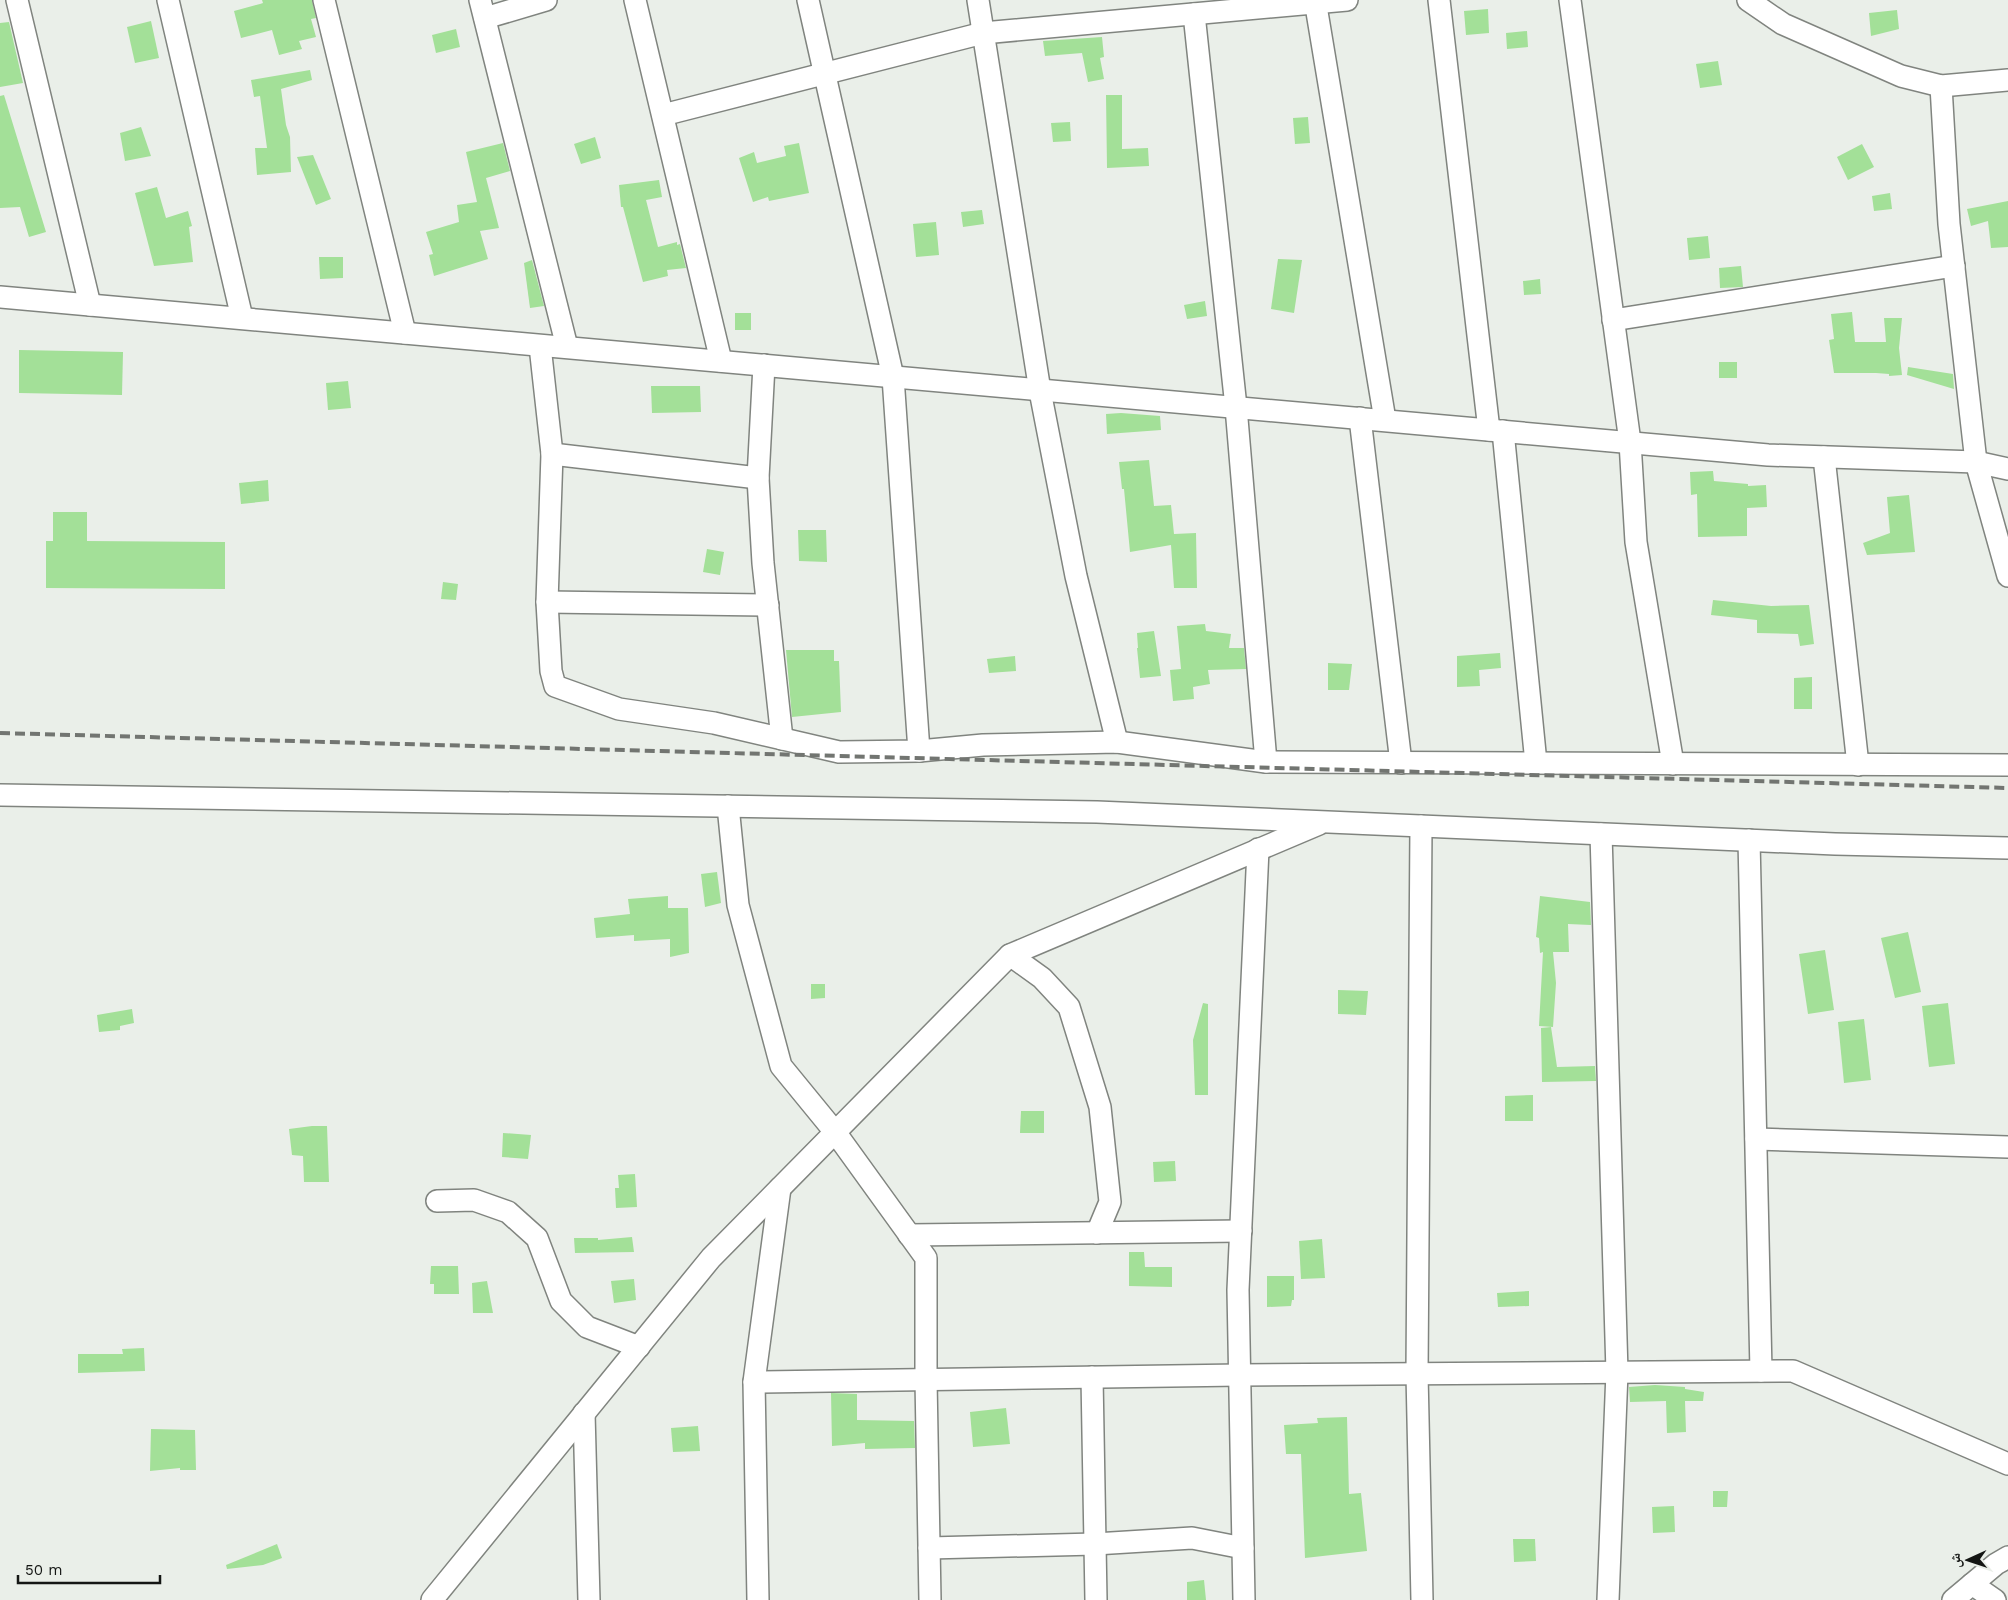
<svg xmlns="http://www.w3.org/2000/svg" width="2008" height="1600" font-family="'Work Sans','Noto Naskh Arabic',sans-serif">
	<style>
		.building { fill: #a3e098 }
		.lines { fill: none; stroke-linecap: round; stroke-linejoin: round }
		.street-casing { stroke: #80847f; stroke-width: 24 }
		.street { stroke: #fff; stroke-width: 21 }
		.rail { stroke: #727571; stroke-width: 4; stroke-dasharray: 10 5; stroke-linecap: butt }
	</style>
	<rect width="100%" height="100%" fill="#eaefe9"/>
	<g class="building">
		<polygon points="262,0 312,0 316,18 311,19 316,37 299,41 302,49 279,55 272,30 241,38 234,11 260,4 263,3"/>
		<polygon points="1488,9 1489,33 1466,35 1464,11"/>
		<polygon points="1897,10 1899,29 1871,36 1869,13"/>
		<polygon points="151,21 159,58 135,63 127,27"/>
		<polygon points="9,22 23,83 0,87 0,23"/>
		<polygon points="456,29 460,47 436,53 432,35"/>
		<polygon points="1527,31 1528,47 1507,49 1506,33"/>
		<polygon points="1102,37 1104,57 1100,58 1104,79 1088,82 1082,53 1045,56 1043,41"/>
		<polygon points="1718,61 1722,85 1700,88 1696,64"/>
		<polygon points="310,70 312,80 281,89 286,125 290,137 291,172 257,175 255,148 267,148 260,96 254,97 251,80"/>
		<polygon points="4,95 46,232 29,237 20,207 0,208 0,96"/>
		<polygon points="1106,95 1122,95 1122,149 1148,148 1149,166 1107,168"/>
		<polygon points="1308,117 1310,143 1295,144 1293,118"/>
		<polygon points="1070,122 1071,141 1053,142 1051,123"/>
		<polygon points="141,127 151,156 125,161 120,133"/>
		<polygon points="595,137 601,158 581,164 574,144"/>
		<polygon points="503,143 510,171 486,178 499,228 480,231 488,259 434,276 429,255 433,254 426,232 459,222 457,205 477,202 466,152"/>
		<polygon points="799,143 809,193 769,201 768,197 753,202 739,158 754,152 757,163 786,156 784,146"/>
		<polygon points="1862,144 1874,167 1848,180 1837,157"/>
		<polygon points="313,155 331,199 316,205 297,157"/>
		<polygon points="659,180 662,197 646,200 658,247 677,242 677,245 680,244 686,268 667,270 668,276 643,282 623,207 621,207 619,185"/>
		<polygon points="157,187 166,218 188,211 192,226 189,227 193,262 154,266 135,193"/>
		<polygon points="1890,193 1892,209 1874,211 1872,196"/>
		<polygon points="2008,201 2008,247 1991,248 1988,221 1971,226 1967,209"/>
		<polygon points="982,210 984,224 963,227 961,212"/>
		<polygon points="936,222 939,255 916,257 913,224"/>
		<polygon points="1708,236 1710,258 1689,260 1687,238"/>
		<polygon points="319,257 343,257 343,278 320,279"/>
		<polygon points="1278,259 1302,260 1294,313 1271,309"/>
		<polygon points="532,260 544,306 530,308 524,263"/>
		<polygon points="1741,266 1743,287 1720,288 1719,268"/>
		<polygon points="1540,279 1541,294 1524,295 1523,281"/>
		<polygon points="1205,301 1207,316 1187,319 1184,305"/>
		<polygon points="1852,312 1855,342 1886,342 1884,318 1902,318 1899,348 1902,375 1889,376 1889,374 1876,373 1834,373 1829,340 1834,339 1831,314"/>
		<rect x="735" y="313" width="16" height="17"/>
		<polygon points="19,350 123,352 122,395 19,393"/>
		<rect x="1719" y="362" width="18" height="16"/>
		<polygon points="1908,367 1953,374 1954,389 1907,375"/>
		<polygon points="348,381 351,408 328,410 326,383"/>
		<polygon points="651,386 700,386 701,412 652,413"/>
		<polygon points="1121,413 1160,416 1161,430 1107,434 1106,414"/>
		<polygon points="1149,460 1154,506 1171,505 1174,534 1196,533 1197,588 1174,588 1171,545 1130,552 1124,489 1122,489 1119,462"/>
		<polygon points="1713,471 1714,481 1748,484 1748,486 1766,485 1767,507 1747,508 1747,536 1698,537 1697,494 1691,495 1690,472"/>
		<polygon points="268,480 269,501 241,504 239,483"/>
		<polygon points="1909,495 1915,552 1867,555 1863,543 1890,533 1887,497"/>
		<polygon points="53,512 87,512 87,541 225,542 225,589 46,588 46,541 53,541"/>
		<polygon points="798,530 826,530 827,562 799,561"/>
		<polygon points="707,549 724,552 720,575 703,572"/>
		<polygon points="443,582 458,584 456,600 441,599"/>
		<polygon points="1713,600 1771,606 1809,605 1814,644 1800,646 1798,634 1757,633 1757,620 1711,615"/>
		<polygon points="1205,624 1206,631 1231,634 1229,648 1244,648 1246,669 1208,670 1210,684 1193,687 1194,699 1173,701 1170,670 1181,669 1177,626"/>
		<polygon points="1154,631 1161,676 1140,678 1137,648 1138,648 1137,633"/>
		<polygon points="786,650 834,650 834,661 839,661 841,712 792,717"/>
		<polygon points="1500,653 1501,668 1479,670 1480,686 1457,687 1457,656"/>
		<polygon points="1015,656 1016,671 989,673 987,659"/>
		<polygon points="1328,663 1352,664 1349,690 1328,690"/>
		<polygon points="1812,677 1812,709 1794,709 1794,678"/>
		<polygon points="717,872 721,903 705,907 701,874"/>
		<polygon points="668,896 668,908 688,908 689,953 670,957 670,939 634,941 634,935 596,938 594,918 630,914 628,899"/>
		<polygon points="1540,896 1590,902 1591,925 1568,924 1569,952 1553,952 1556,983 1553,1027 1539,1026 1543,952 1540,953 1539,938 1536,937"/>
		<polygon points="1908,932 1921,992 1895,998 1881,938"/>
		<polygon points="1825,950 1834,1010 1808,1014 1799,954"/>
		<polygon points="811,984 825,984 825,998 811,999"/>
		<polygon points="1338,990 1368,991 1366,1015 1338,1014"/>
		<polygon points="1203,1003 1208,1004 1208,1095 1195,1095 1193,1040"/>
		<polygon points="1948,1003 1955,1064 1929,1067 1922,1006"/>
		<polygon points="132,1009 134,1023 120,1026 120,1030 99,1032 97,1015"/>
		<polygon points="1864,1019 1871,1080 1844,1083 1838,1022"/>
		<polygon points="1551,1027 1557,1067 1595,1066 1596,1081 1542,1082 1541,1028"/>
		<polygon points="1533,1095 1533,1121 1505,1121 1505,1096"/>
		<polygon points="1021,1111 1044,1111 1044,1133 1020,1133"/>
		<polygon points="312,1126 327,1126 329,1182 304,1182 303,1156 292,1155 289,1129"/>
		<polygon points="503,1133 531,1135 528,1159 502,1157"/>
		<polygon points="1175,1161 1176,1181 1154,1182 1153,1162"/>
		<polygon points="635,1174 637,1207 616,1208 615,1188 619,1188 618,1175"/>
		<polygon points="632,1237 634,1252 575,1253 574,1238 598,1238 598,1240"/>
		<polygon points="1322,1239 1325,1278 1301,1279 1299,1241"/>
		<polygon points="1129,1252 1144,1252 1145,1267 1172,1267 1172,1287 1129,1286"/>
		<polygon points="431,1266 458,1266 459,1294 434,1294 434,1284 430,1284"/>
		<polygon points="1267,1276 1294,1276 1294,1300 1292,1300 1291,1306 1267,1307"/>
		<polygon points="634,1279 636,1300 614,1303 611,1281"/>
		<polygon points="487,1281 493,1313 473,1313 472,1283"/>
		<polygon points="1529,1291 1529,1306 1498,1307 1497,1293"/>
		<polygon points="144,1348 145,1371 78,1373 78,1354 123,1354 122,1349"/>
		<polygon points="1655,1385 1685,1387 1685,1389 1704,1392 1703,1401 1685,1401 1686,1432 1667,1433 1666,1401 1630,1402 1629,1387"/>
		<polygon points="831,1393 857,1394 857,1420 914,1421 915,1448 865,1449 865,1443 832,1446"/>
		<polygon points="1006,1408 1010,1444 973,1447 970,1412"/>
		<polygon points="1347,1417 1349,1494 1361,1493 1367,1551 1305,1558 1301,1454 1286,1454 1284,1425 1318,1423 1317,1418"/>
		<polygon points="698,1426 700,1451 673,1452 671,1428"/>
		<polygon points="151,1429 195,1430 196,1470 180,1470 180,1468 150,1471"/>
		<polygon points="1713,1491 1728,1491 1727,1507 1713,1507"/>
		<polygon points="1674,1506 1675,1532 1653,1533 1652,1507"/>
		<polygon points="1513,1539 1535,1539 1536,1561 1514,1562"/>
		<polygon points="277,1544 282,1558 263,1565 227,1569 226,1565"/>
		<polygon points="1204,1580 1206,1600 1187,1600 1187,1582"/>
	</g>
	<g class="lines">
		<g class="street-casing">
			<g id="street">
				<polyline points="17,0 90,305"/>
				<polyline points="168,0 242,318"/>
				<polyline points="324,0 405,333"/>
				<polyline points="480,0 567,347"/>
				<polyline points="635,0 721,361"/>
				<polyline points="808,0 893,377 919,751"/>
				<polyline points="978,0 1040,391 1076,576 1117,742"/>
				<polyline points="1315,0 1385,420"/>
				<polyline points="1439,0 1489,430"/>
				<polyline points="1570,0 1630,442 1636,542 1673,764"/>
				<polyline points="1748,0 1783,24 1901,76 1941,86 2008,80"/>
				<polyline points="1194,14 1236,407 1266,762"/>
				<polyline points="485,18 546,0"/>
				<polyline points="1941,86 1949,224 1976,462 2008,576"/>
				<polyline points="663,115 983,33 1347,0"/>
				<polyline points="0,297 1768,455 1976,462 2008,469"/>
				<polyline points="1613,320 1954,266"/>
				<polyline points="540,346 552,454 547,602 551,671 555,686 619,709 714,723 839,752 919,751 983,745 1117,742 1266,762 2008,765"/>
				<polyline points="1360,418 1401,763"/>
				<polyline points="1503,431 1536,763"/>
				<polyline points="552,454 758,478 764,365"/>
				<polyline points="1824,457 1858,765"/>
				<polyline points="758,478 763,563 782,739"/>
				<polyline points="547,602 768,605"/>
				<polyline points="0,795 1097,812 1835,844 2008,848"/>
				<polyline points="728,806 738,905 781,1066 835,1132 926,1258 926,1380 930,1600"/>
				<polyline points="1421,826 1417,1374 1422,1600"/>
				<polyline points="1601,834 1617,1372 1608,1600"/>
				<polyline points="1749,840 1761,1371"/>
				<polyline points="1010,955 1042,978 1069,1007 1100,1107 1110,1202 1097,1233"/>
				<polyline points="1756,1139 2008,1147"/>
				<polyline points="437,1201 474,1200 508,1212 537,1238 561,1301 587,1327 639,1347"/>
				<polyline points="909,1235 1241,1231"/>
				<polyline points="1092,1377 1096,1600"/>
				<polyline points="754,1382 1240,1375 1793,1371 2008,1464"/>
				<polyline points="584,1413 589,1600"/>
				<polyline points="929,1548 1095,1544 1192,1538 1243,1548"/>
				<polyline points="1972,1584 1995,1600"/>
				<polyline points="432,1600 711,1258 1010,955 1319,824"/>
				<polyline points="758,1600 754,1382 780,1188"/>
				<polyline points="1244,1600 1238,1290 1258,849"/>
				<polyline points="1953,1600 1996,1564 2008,1557"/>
			</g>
		</g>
		<use href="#street" class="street"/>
		<polyline class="rail" points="0,733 2008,788"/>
	</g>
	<g transform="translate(1968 1560) rotate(267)" stroke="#eaefe9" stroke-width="4" paint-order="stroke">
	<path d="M0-4L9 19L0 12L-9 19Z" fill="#141614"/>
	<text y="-8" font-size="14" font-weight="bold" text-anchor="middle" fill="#141614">ش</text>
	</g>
	<path d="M18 1575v8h142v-8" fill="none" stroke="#141614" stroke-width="2.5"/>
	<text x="25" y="1575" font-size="15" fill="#141614" stroke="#eaefe9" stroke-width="4" paint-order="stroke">50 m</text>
</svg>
